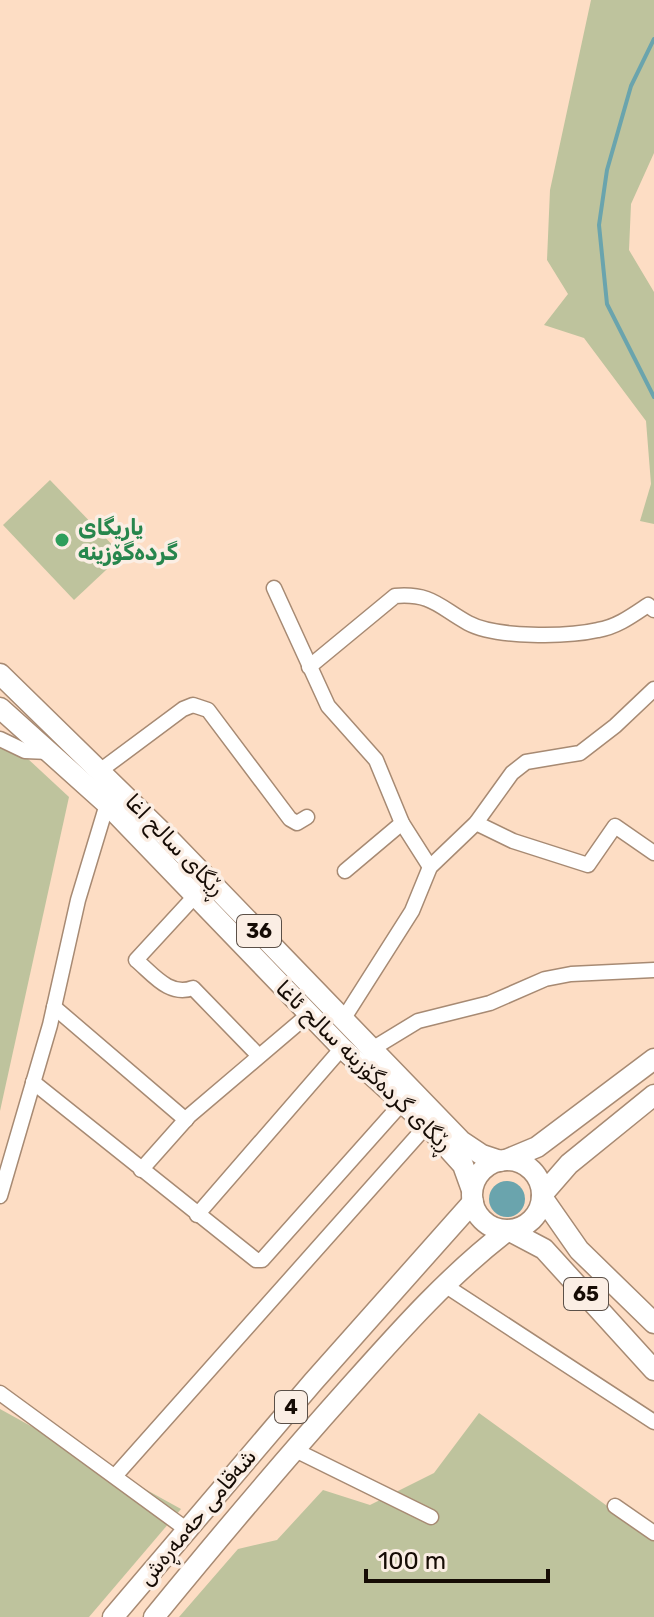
<svg xmlns="http://www.w3.org/2000/svg" width="654" height="1617" font-family="Rubik,'Noto Sans Arabic',sans-serif">
	<style>
		.green { fill: #bec39d }
		.water { fill: #6aa4ad }
		.lines { fill: none; stroke-linecap: round; stroke-linejoin: round }
		.stream { stroke: #6aa4ad; stroke-width: 4 }
		.minor-casing { stroke: #a78a73; stroke-width: 17 }
		.highway-casing { stroke: #a78a73; stroke-width: 23 }
		.minor { stroke: #fff; stroke-width: 14 }
		.highway { stroke: #fff; stroke-width: 20 }
		.leisure-dot { fill: #2e9e5b; stroke: #fbeee4; stroke-width: 3 }
		.labels { text-anchor: middle; dominant-baseline: central; stroke-width: 7; stroke-linejoin: round; paint-order: stroke }
		.shield { fill: #fbeee4; stroke: #5b5048; stroke-width: 2 }
		.shield-label { font-size: 20px; font-weight: bold; fill: #160c05 }
		.leisure-label { font-size: 22px; font-weight: bold; fill: #27864d; stroke: #fbeee4; text-anchor: start }
		.street-label { font-size: 22px; fill: #160c05; stroke: #fbeee4 }
	</style>
	<rect width="100%" height="100%" fill="#fdddc4"/>
	<g class="green">
		<polygon points="591,0 654,0 654,153 631,204 629,250 654,292 654,524 640,521 651,484 646,421 584,338 544,325 568,294 547,260 550,190"/>
		<polygon points="50,480 122,555 74,600 3,525"/>
		<polygon points="0,733 69,797 0,1111"/>
		<polygon points="0,1409 181,1509 89,1617 0,1617"/>
		<polygon points="479,1413 654,1540 654,1617 179,1617 238,1549 277,1540 323,1490 370,1505 434,1473"/>
	</g>
	<circle class="water" cx="507" cy="1199" r="18"/>
	<g class="lines">
		<polyline class="stream" points="654,39 631,86 607,170 599,225 607,304 654,397"/>
		<g class="minor-casing">
			<g id="minor">
				<polyline points="274,588 328,706 376,760 402,823 430,867"/>
				<path d="M 309,667 L 395,596 C 432,593 439,607 468,623 C 496,638 567,637 598,630 C 617,627 633,615 648,605 L 654,610"/>
				<polyline points="0,739 25,751 49,752"/>
				<polyline points="101,770 183,709 193,705 208,710 290,819 297,823 307,817"/>
				<polyline points="476,823 513,841 588,865 615,826 654,853"/>
				<polyline points="345,871 402,823"/>
				<path d="M 195,896 L 136,960 C 153,974 169,997 193,988 L 258,1055"/>
				<polyline points="54,1007 186,1120"/>
				<polyline points="344,1018 412,911 430,867 476,823 512,773 526,762 580,753 615,726 654,689"/>
				<polyline points="372,1049 418,1021 490,1003 545,979 571,974 654,970"/>
				<polyline points="33,1082 256,1260 262,1260 402,1103"/>
				<polyline points="141,1170 189,1116 309,1014"/>
				<polyline points="0,1196 50,1025 78,900 107,804"/>
				<polyline points="197,1215 342,1048"/>
				<polyline points="443,1284 654,1422"/>
				<polyline points="0,1393 186,1529"/>
				<polyline points="295,1450 431,1517"/>
				<polyline points="115,1476 427,1125"/>
				<polyline points="615,1506 654,1533"/>
			</g>
		</g>
		<g class="highway-casing">
			<g id="highway">
				<polyline points="0,674 169,839 461,1141 482,1155 500,1161"/>
				<polyline points="0,708 107,804 342,1048 427,1125 463,1165 472,1190"/>
				<circle cx="507" cy="1195" r="35"/>
				<polyline points="506,1160 537,1147 654,1059"/>
				<polyline points="542,1195 569,1164 654,1095"/>
				<polyline points="542,1197 579,1250 654,1323"/>
				<polyline points="508,1230 544,1249 654,1370"/>
				<polyline points="113,1617 313,1382 473,1202"/>
				<path d="M 154,1617 C 217,1540 281,1464 348,1389 C 398,1333 447,1277 507,1231"/>
			</g>
		</g>
		<use href="#minor" class="minor"/>
		<use href="#highway" class="highway"/>
	</g>
	<circle class="leisure-dot" cx="62" cy="540" r="8"/>
	<g class="labels">
		<g class="shield">
			<rect x="237" y="915" width="44" height="32" rx="6"/>
			<rect x="564" y="1278" width="44" height="32" rx="6"/>
			<rect x="275" y="1391" width="32" height="32" rx="6"/>
		</g>
		<g class="shield-label">
			<text x="259" y="931">36</text>
			<text x="586" y="1294">65</text>
			<text x="291" y="1407">4</text>
		</g>
		<g class="leisure-label">
			<text x="78" y="527">یاریگای<tspan x="78" dy="25">گردەگۆزینە</tspan></text>
		</g>
		<g class="street-label">
			<text transform="translate(175 845) rotate(46)">ڕێگای سالح اغا</text>
			<text transform="translate(364 1066) rotate(44)">ڕێگای گردەگۆزینە سالح ئاغا</text>
			<text transform="translate(197 1517) rotate(-50)">شەقامی حەمەڕەش</text>
		</g>
	</g>
	<path d="M366 1569v12h182v-12" fill="none" stroke="#160c05" stroke-width="4"/>
	<text x="378" y="1569" font-size="24" fill="#160c05" stroke="#fbeee4" stroke-width="6" paint-order="stroke">100 m</text>
</svg>
